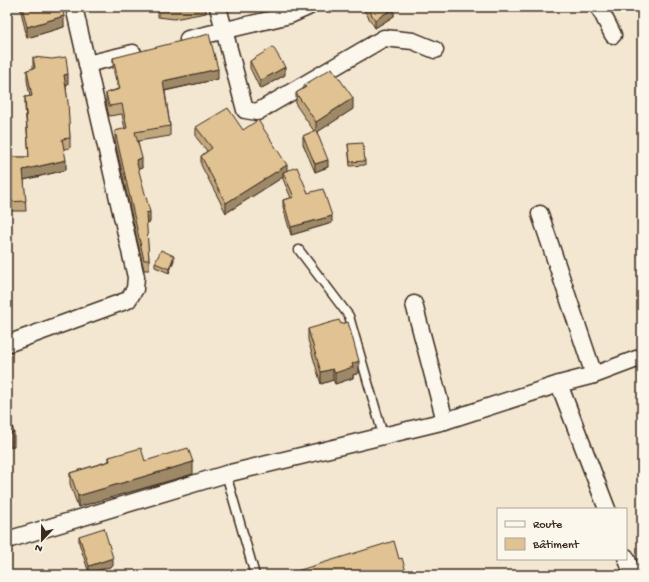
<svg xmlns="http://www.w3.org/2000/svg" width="649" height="582" font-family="'Gochi Hand',sans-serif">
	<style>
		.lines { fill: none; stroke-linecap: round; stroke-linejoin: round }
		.service-casing { stroke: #3b2a1e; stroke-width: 11 }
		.minor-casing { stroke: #3b2a1e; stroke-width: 19 }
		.service { stroke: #fbf7ec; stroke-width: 8 }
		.minor { stroke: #fbf7ec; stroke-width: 16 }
		.wall { fill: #c1a77e; stroke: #3b2a1e }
		.shaded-wall { fill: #9d8867; stroke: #3b2a1e }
		.building { fill: #e0c293; stroke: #3b2a1e }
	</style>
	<rect width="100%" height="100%" fill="#f3e7d1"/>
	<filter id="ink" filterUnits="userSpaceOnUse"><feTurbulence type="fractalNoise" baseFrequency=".025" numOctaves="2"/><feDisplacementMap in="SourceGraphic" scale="8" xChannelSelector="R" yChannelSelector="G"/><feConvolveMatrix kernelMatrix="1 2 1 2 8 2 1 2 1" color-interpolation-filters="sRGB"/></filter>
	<g filter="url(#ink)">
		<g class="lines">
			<g class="service-casing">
				<g id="service">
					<polyline points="299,250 349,316 383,435"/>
					<polyline points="226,474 255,575"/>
					<polyline points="631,571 642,565"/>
				</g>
			</g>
			<g class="minor-casing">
				<g id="minor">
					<polyline points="218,7 245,110 257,112 384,38 413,41 435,50"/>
					<polyline points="599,7 613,35"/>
					<polyline points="188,39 290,15 308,7"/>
					<polyline points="87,64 133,53"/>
					<polyline points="540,214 594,375"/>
					<polyline points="414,304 445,421"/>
					<polyline points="7,344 128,300 135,289 136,277 74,7"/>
					<polyline points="559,384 607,509"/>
					<polyline points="7,540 226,474 445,421 559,384 594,375 642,357"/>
					<polyline points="626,557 633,575"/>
				</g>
			</g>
			<use href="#service" class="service"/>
			<use href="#minor" class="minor"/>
		</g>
		<g class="wall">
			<polygon points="20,7 62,7 64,27 27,38"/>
			<polygon points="158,7 206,7 206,13 174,19 158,17"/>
			<polygon points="362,7 393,7 394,16 375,28"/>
			<polygon points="33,57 68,84 66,85 70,138 70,148 64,149 66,170 24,180 26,211 7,211 7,157 29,157 25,107 25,97 30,97 27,80 27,70 33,69"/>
			<polygon points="113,58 218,79 165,91 170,126 170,136 138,141 142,168 138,169 150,222 146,222 149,260 149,270 144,270 115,141 115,131 125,129 122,114 109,116 106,103 106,93 118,89 113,68"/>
			<polygon points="250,61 285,75 260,89 250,68"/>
			<polygon points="304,85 353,109 317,132 328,167 315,172 303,144 303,136 314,131 296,105 296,93 304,88"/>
			<polygon points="196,127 243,130 287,171 308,193 332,223 291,235 283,207 283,200 291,198 283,179 283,177 226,213 201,165 201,156 207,151 196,137"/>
			<polygon points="348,144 365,161 365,165 350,166"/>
			<polygon points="174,260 169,273 155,267 155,263"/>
			<polygon points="308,329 359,373 353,375 353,378 335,384 333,380 321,384 308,340"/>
			<polygon points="109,457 145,461 193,474 78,507 70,484 70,473 109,461"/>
			<polygon points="79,536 113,566 89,573 79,543"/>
		</g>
		<g class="shaded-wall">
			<polygon points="394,8 394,16 375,28 375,20"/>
			<polygon points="64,16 64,27 27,38 27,27"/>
			<polygon points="285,67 285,75 260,89 260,81"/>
			<polygon points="218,69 218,79 163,91 163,81"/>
			<polygon points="68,74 68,84 64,85 64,75"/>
			<polygon points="353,98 353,109 316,133 316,122"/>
			<polygon points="142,158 142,168 136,170 136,160"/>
			<polygon points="66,160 66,170 23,180 23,170"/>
			<polygon points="328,160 328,167 315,172 315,164"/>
			<polygon points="287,165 287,175 283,172 283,177 226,213 226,203"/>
			<polygon points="150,212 150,222 146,223 146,213"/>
			<polygon points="332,216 332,223 291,235 291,227"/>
			<polygon points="174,256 174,260 169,273 169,269"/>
			<polygon points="359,361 359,373 353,375 353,378 335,384 335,373 352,364"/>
			<polygon points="333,369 333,380 321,384 321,372"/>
			<polygon points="14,432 14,446 7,448 7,434"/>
			<polygon points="193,462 193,474 78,507 78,496"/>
			<polygon points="113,558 113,566 89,573 89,566"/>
		</g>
		<g class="building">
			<polygon points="22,7 62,7 64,16 27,27"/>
			<polygon points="165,7 180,7 174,8"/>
			<polygon points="367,7 393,7 394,8 375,20"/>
			<polygon points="209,34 218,69 163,81 170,126 135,132 142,158 136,160 150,212 146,213 149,260 144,260 115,131 127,128 122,104 109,106 106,93 120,89 113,58"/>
			<polygon points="273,47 285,67 260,81 250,61"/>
			<polygon points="33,57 52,59 66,57 68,74 64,75 68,102 70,138 62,139 66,160 23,170 26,201 7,202 7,157 29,157 25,97 32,96 27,70 35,68"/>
			<polygon points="332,68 353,98 316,122 296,93 306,87 304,85"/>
			<polygon points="228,108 243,130 258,120 287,165 226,203 201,156 212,148 196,127"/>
			<polygon points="316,130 328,160 315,164 303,136"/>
			<polygon points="363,143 365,161 350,162 348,144"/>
			<polygon points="297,167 308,193 323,189 332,216 291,227 283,200 294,197 283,172"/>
			<polygon points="161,250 174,256 169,269 155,263"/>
			<polygon points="339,320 341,324 348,322 359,361 352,364 353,367 335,373 333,369 321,372 308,329"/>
			<polygon points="7,411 14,432 7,434"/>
			<polygon points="141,448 145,461 188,448 193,462 78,496 70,473 110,461 109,457"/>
			<polygon points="104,528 113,558 89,566 79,536"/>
			<polygon points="394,541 399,559 402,558 407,575 287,575 287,574"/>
		</g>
	</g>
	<rect width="649" height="582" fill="none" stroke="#fbf7ec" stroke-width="24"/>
	<rect x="12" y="12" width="625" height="558" fill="none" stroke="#3b2a1e" stroke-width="1.5" filter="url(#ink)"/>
	<rect x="497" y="508" width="130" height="52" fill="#fbf7ec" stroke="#aea59a"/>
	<rect x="505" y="521" width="20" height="6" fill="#fbf7ec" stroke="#aea59a"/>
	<text x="533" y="528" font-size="12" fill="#3b2a1e">Route</text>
	<rect x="505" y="538" width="20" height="12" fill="#e0c293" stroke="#aea59a"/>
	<text x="533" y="548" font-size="12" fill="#3b2a1e">Bâtiment</text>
	<g transform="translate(42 540) rotate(202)" stroke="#fbf7ec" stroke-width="3" paint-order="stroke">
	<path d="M0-3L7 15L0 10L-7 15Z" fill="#3b2a1e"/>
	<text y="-6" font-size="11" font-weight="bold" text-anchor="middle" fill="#3b2a1e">N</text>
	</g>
</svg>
